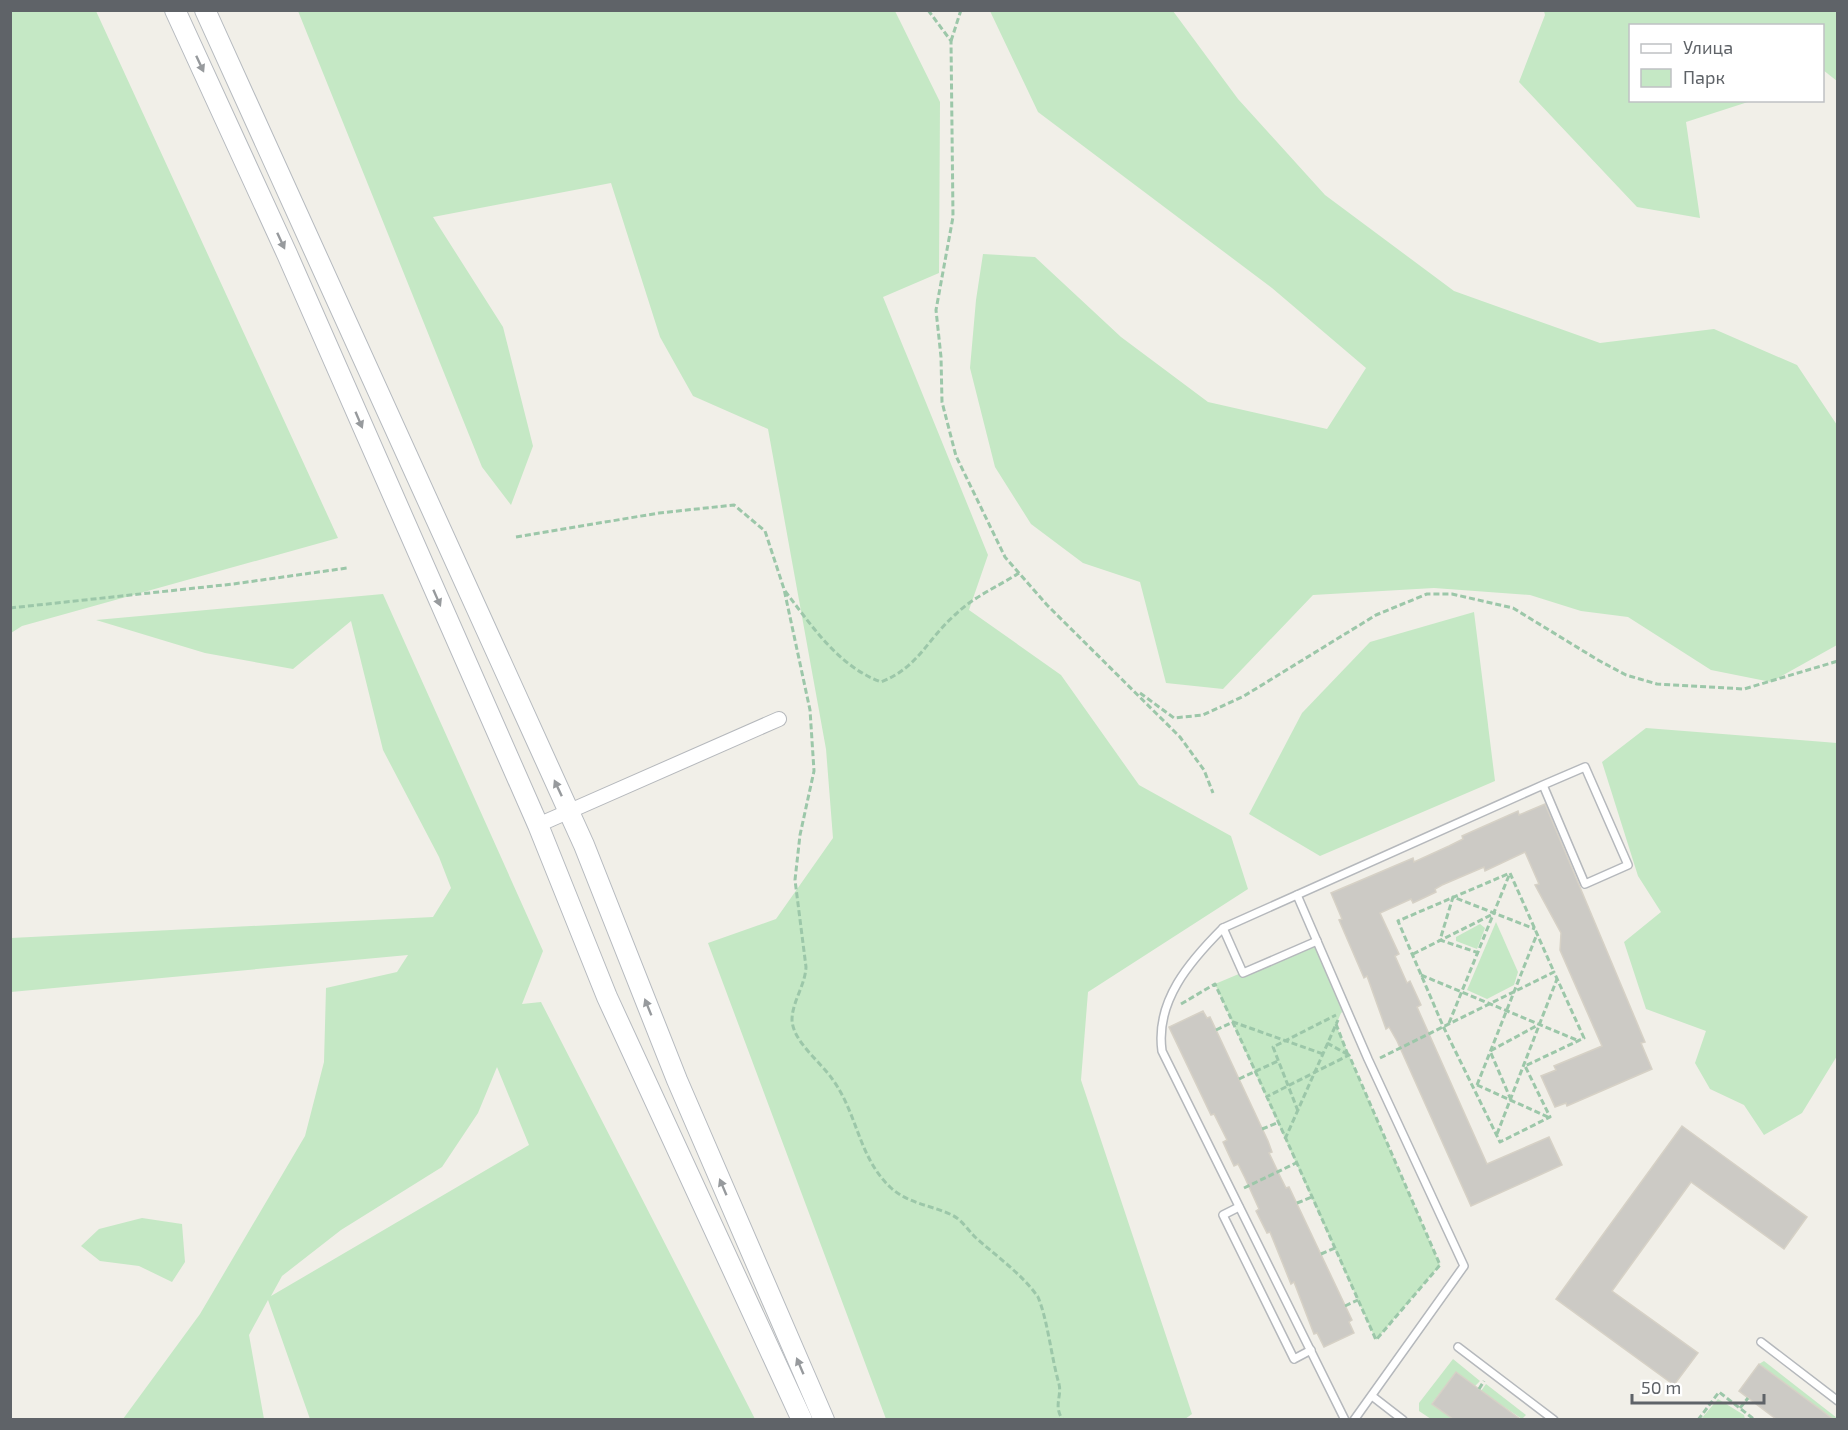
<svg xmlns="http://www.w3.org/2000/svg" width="1848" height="1430" font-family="'Exo 2',sans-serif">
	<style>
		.green { fill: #c5e8c5; fill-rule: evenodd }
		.building { fill: #cccac5; stroke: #d6d1c6; stroke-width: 1.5 }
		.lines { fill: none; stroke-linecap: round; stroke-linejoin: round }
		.service-casing { stroke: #b5b8bc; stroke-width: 10 }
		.minor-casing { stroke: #b5b8bc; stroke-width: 16 }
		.secondary-casing { stroke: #b6babf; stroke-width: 22 }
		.path { stroke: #9cc7a9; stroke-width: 3; stroke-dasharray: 6 3; stroke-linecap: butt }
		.service { stroke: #fff; stroke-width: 7 }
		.minor { stroke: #fff; stroke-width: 14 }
		.secondary { stroke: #fff; stroke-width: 20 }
		.oneway { fill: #979a9d }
	</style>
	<rect width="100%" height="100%" fill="#f1efe8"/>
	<g class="green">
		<polygon points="11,10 96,11 338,538 22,626 11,633"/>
		<polygon points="298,11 895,11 940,102 939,273 883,297 988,555 969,610 1061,675 1139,785 1231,836 1248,889 1088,992 1081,1080 1192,1414 1185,1419 886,1419 708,943 776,919 833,838 826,749 768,429 693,396 660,337 611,183 433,217 503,327 533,446 511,505 482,467"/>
		<polygon points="990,11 1173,11 1238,99 1325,195 1454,291 1600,343 1714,329 1797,365 1837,425 1837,645 1771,682 1711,670 1628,617 1581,611 1530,595 1434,588 1313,595 1223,689 1166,683 1140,582 1083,563 1031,524 995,467 970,368 976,300 983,254 1035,257 1121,337 1208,402 1327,429 1366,368 1272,288 1038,112"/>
		<polygon points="1544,11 1837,11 1837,81 1823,70 1822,26 1630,26 1630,100 1751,101 1686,122 1700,218 1637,207 1519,82 1545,15"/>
		<path d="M 383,594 L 543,951 L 522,1004 L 541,1002 L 755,1419 L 310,1419 L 268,1300 L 249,1335 L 264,1419 L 123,1419 L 200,1314 L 305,1136 L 324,1062 L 326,988 L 397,972 L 408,955 L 11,992 L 11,938 L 433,917 L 451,888 L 439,857 L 383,750 L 351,621 L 293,669 L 205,653 L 96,620 ZM 497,1067 L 529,1145 L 271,1296 L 282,1276 L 341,1230 L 442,1167 L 478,1113 Z"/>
		<polygon points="1474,612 1495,781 1320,856 1249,814 1302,713 1370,642"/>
		<polygon points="1646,728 1837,743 1837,1056 1802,1113 1764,1135 1744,1105 1710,1089 1695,1063 1706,1031 1646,1009 1624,942 1661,912 1638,876 1602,762"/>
		<polygon points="1496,922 1518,972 1514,985 1487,999 1467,990"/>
		<polygon points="1480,924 1485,928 1477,949 1456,941 1456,937"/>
		<polygon points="1317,941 1347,1009 1341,1013 1336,1025 1440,1265 1376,1340 1215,984"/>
		<polygon points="142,1218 182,1224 185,1262 172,1282 139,1266 100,1261 81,1246 99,1229"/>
		<polygon points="1453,1359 1480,1381 1475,1386 1456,1372 1432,1403 1453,1419 1431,1419 1419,1411 1419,1403"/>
		<polygon points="1764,1361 1837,1418 1837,1419 1833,1419 1759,1364"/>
		<polygon points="1486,1384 1526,1415 1522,1419 1481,1391"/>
		<polygon points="1718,1399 1744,1415 1745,1419 1701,1419"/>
	</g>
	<g class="building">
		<polygon points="1545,804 1645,1042 1641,1043 1652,1069 1567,1106 1566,1103 1555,1107 1541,1076 1556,1070 1554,1066 1602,1046 1560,950 1561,933 1535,885 1539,884 1525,852 1485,871 1484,867 1442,885 1435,889 1436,892 1413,903 1411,899 1380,913 1399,954 1395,956 1407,983 1410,981 1421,1005 1417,1007 1487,1164 1549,1137 1562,1165 1471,1206 1397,1041 1389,1027 1386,1029 1367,976 1364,978 1339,920 1342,919 1331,893 1413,858 1414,862 1449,846 1463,839 1462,836 1518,811 1519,815"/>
		<polygon points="1203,1011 1207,1018 1210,1017 1268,1141 1272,1152 1269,1153 1280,1176 1286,1188 1289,1187 1352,1320 1349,1322 1354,1333 1324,1347 1317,1333 1314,1334 1294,1282 1291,1284 1270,1232 1267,1233 1256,1211 1259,1209 1245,1178 1238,1164 1234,1166 1223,1142 1227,1140 1214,1114 1211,1115 1169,1027"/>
		<polygon points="1682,1126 1807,1217 1784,1249 1691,1182 1612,1291 1698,1353 1674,1385 1556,1299"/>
		<polygon points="1759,1364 1833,1419 1776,1419 1739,1391"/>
		<polygon points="1456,1372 1475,1386 1520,1419 1453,1419 1432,1404"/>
	</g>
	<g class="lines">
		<g class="service-casing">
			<g id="service">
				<polyline points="1297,895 1368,1059 1464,1266 1354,1420"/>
				<polyline points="1223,928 1243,973 1317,941"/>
				<polyline points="1239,1207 1223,1215 1294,1359 1311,1350"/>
				<polyline points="1761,1342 1838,1401"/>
				<polyline points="1458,1347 1554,1420"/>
				<polyline points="1372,1396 1403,1420"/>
				<path d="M 1345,1420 L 1162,1051 C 1155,1001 1190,961 1223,928 L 1543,785 L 1585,767 L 1628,865 L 1585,884 L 1543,785"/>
			</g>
		</g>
		<g class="minor-casing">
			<polyline id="minor" points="538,825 779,719"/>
		</g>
		<g class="secondary-casing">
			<g id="secondary">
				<polyline points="175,10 287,254 538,825 607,997 802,1420"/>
				<polyline points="205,10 584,845 677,1080 824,1420"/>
			</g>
		</g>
		<g class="path">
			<polyline points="928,10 951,41 953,217 936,310 941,357 942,402 956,456 1005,557 1047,605 1180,737 1204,770 1213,793"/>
			<polyline points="951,41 961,10"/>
			<path d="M 516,537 L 659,513 L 734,505 L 765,531 L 784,589 L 810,710 L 814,771 L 800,835 L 795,880 L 806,967 C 805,986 792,1002 792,1020 C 793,1042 821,1062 833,1080 C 858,1115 858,1156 890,1187 C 908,1204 931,1205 952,1215 C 962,1220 968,1230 975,1237 C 996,1256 1022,1274 1038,1297 C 1048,1321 1051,1356 1059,1384 C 1062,1397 1053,1406 1063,1420"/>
			<path d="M 785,591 C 812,626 838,666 881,682 C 919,667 927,639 956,614 C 973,597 999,586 1019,573"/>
			<polyline points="10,608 233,584 347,568"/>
			<polyline points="1140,693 1174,718 1203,715 1244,696 1376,615 1427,594 1452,594 1513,608 1598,660 1626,675 1657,684 1744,689 1838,661"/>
			<polyline points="1479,953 1440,940 1453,897 1535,929"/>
			<polyline points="1413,954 1493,914"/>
			<polyline points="1421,975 1579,1041"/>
			<path d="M 1181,1004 L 1215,984 C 1270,1102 1323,1221 1376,1340 L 1440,1265 L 1349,1055 L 1266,1097"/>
			<polyline points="1449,1023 1510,873"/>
			<polyline points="1336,1024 1348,1055"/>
			<polyline points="1216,1030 1233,1022 1323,1054"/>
			<polyline points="1327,1043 1347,1054"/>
			<polyline points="1380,1058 1554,972 1584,1038 1525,1066 1550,1117 1500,1142 1443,1026 1398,921 1510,873 1554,972"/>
			<polyline points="1239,1079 1278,1061"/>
			<polyline points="1477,1085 1537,934"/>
			<polyline points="1477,1085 1548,1117"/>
			<polyline points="1511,1100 1490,1051 1538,1025"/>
			<polyline points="1298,1111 1273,1047 1336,1015"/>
			<polyline points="1262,1129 1277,1123"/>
			<polyline points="1497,1134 1557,979"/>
			<polyline points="1285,1139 1338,1020"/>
			<polyline points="1244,1188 1296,1163"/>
			<polyline points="1297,1203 1312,1197"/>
			<polyline points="1321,1254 1335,1248"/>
			<polyline points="1345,1306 1358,1300"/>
			<polyline points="1479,1389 1484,1381"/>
			<polyline points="1740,1408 1748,1398"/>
			<polyline points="1698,1420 1719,1392 1755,1420"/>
		</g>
		<use href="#service" class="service"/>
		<use href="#minor" class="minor"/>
		<use href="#secondary" class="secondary"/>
	</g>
	<defs><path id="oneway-solid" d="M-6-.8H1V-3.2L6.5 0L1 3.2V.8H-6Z" transform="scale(1.5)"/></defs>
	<g class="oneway">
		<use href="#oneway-solid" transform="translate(200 64) rotate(65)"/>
		<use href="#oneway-solid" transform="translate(281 241) rotate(65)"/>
		<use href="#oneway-solid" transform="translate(359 420) rotate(67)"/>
		<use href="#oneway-solid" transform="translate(437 598) rotate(66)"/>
		<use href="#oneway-solid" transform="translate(558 788) rotate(-115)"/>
		<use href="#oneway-solid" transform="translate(648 1007) rotate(-112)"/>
		<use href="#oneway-solid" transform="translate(723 1187) rotate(-113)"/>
		<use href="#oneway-solid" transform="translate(800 1366) rotate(-113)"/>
	</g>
	<rect width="1848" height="1430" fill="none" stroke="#5f6368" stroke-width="24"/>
	<rect x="1629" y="24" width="195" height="78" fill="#ffffff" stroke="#bfc1c3" stroke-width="1.5"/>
	<rect x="1641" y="44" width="30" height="9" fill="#ffffff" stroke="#bfc1c3" stroke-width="1.5"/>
	<text x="1683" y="54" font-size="18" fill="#5f6368">Улица</text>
	<rect x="1641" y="69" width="30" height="18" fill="#c5e8c5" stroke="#bfc1c3" stroke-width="1.5"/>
	<text x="1683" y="84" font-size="18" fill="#5f6368">Парк</text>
	<path d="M1632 1394v9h132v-9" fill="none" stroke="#5f6368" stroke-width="3"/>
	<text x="1641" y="1394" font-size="18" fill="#5f6368" stroke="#ffffff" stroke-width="4.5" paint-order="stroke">50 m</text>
</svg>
